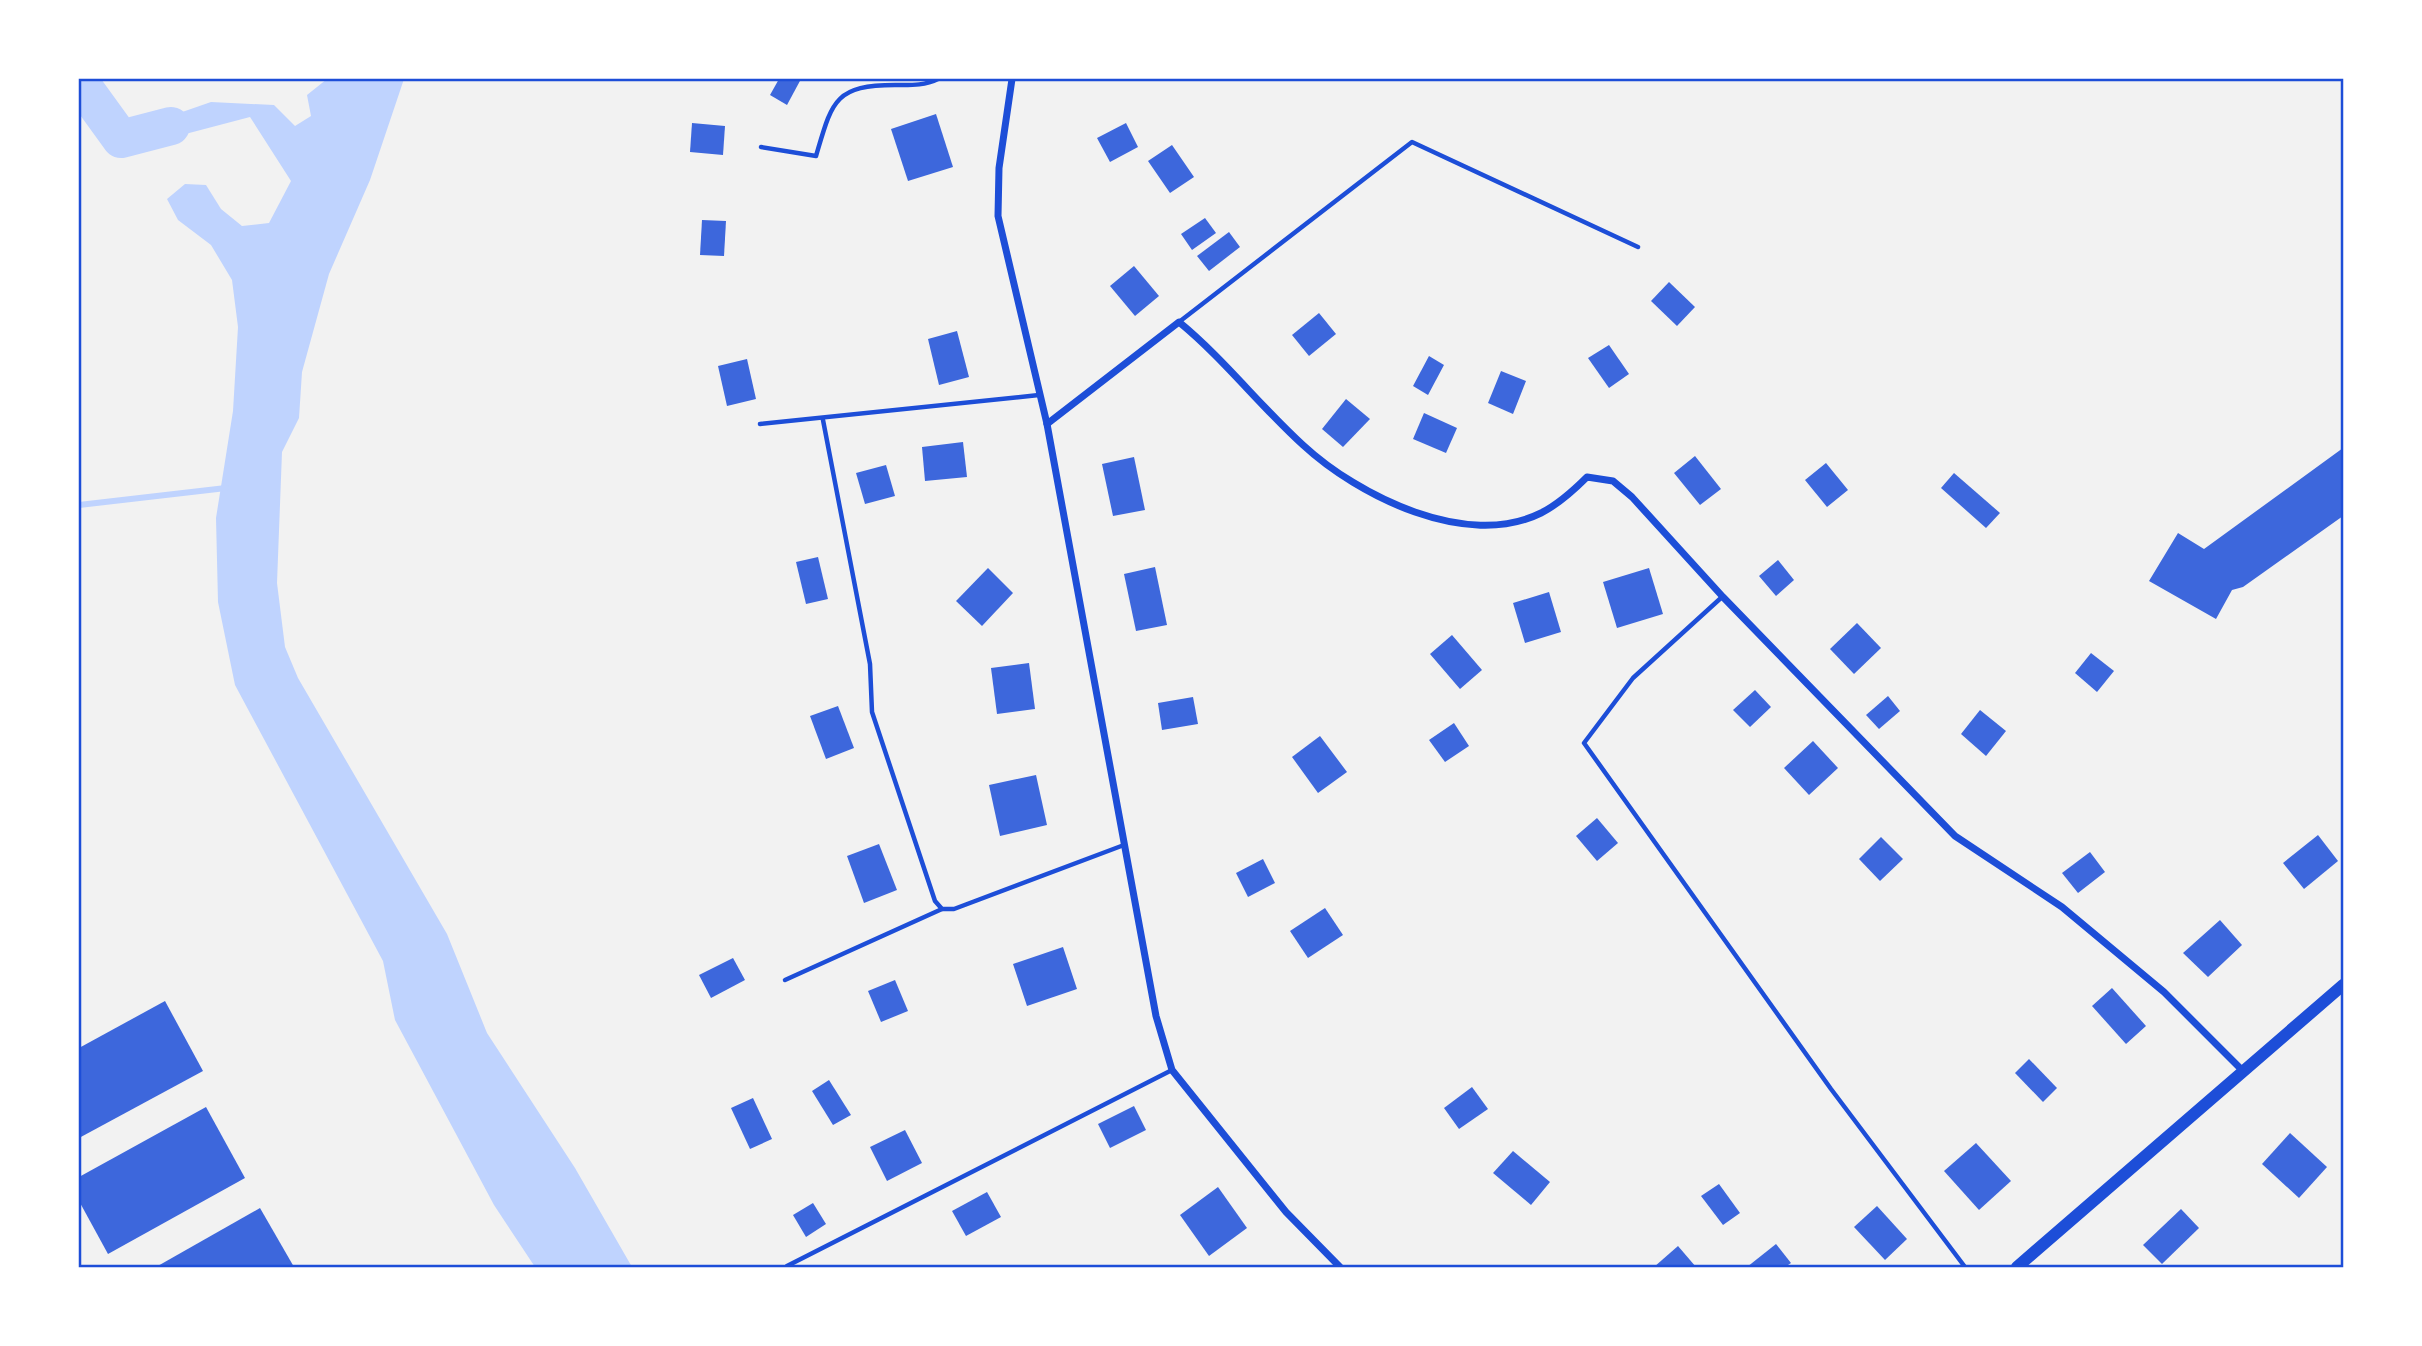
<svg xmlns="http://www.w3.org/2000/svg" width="2422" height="1346" font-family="'Source Sans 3',sans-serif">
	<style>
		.water { fill: #bfd3fe }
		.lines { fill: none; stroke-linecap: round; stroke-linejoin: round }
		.stream { stroke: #bfd3fe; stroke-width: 6 }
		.river { stroke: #bfd3fe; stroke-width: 38 }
		.building { fill: #3d67dc }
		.service { stroke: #1d4ed8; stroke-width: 4.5 }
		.minor { stroke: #1d4ed8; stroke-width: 7 }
		.secondary { stroke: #1d4ed8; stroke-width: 12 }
		.neatline { fill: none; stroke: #1d4ed8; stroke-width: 2.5 }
	</style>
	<rect width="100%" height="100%" fill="#f2f2f2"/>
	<polygon class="water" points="327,79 404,79 370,180 329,274 302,372 299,418 282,452 277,583 285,647 298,678 447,934 487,1033 575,1168 632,1267 535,1267 494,1205 395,1020 383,961 235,685 218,602 216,518 233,411 238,327 232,280 211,245 178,220 167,199 185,184 206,185 221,209 242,226 269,223 291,181 250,117 155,142 121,139 165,118 211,102 274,105 295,126 311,116 307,95"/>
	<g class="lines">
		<polyline class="stream" points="79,505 226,488"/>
		<polyline class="river" points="79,81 121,139 171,126"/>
	</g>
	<g class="building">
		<polygon points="779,79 801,79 787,105 770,95"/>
		<polygon points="936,114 953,167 908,181 891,129"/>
		<polygon points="692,123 725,126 723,155 690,152"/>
		<polygon points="1126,123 1138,147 1110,162 1097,138"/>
		<polygon points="1172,145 1194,177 1170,193 1148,161"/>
		<polygon points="1205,218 1216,233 1192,250 1181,234"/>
		<polygon points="702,220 726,221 724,256 700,255"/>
		<polygon points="1229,232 1240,247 1209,271 1197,256"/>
		<polygon points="1134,266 1159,296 1135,316 1110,286"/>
		<polygon points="1669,282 1695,307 1677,326 1651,301"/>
		<polygon points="1319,313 1336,334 1309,356 1292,335"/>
		<polygon points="957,331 969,377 939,385 928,339"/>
		<polygon points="1609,345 1629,374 1609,388 1588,358"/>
		<polygon points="1429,356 1444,365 1428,395 1413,386"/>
		<polygon points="747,359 756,399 727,406 718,366"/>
		<polygon points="1501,371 1526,381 1513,414 1488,403"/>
		<polygon points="1346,399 1370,419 1343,447 1322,429"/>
		<polygon points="1424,413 1457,428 1446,453 1413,439"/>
		<polygon points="963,442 967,477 925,481 922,447"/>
		<polygon points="2343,448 2343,516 2243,587 2232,590 2216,619 2149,581 2178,533 2204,549"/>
		<polygon points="1695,456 1721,489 1700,505 1674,473"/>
		<polygon points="1134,457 1145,510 1113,516 1102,464"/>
		<polygon points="1826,463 1848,490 1827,507 1805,480"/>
		<polygon points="886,465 895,496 865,504 856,473"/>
		<polygon points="1954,473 2000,513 1986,528 1941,488"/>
		<polygon points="818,557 828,599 806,604 796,562"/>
		<polygon points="1778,560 1794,580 1776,596 1759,576"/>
		<polygon points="1155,567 1167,625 1136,631 1124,574"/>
		<polygon points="988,568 1013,593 982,626 956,601"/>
		<polygon points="1649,568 1663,614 1617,628 1603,582"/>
		<polygon points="1549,592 1561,632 1525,643 1513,603"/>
		<polygon points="1857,623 1881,648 1854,674 1830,649"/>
		<polygon points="1452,635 1482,670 1460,689 1430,654"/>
		<polygon points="2091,653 2114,671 2097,692 2075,673"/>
		<polygon points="1029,663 1035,709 997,714 991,668"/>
		<polygon points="1755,690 1771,707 1750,727 1733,710"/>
		<polygon points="1888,696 1900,711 1879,729 1866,715"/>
		<polygon points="1193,697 1198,724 1162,730 1158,703"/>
		<polygon points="838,706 854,748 826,759 810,716"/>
		<polygon points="1980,710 2006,731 1986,756 1961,734"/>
		<polygon points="1454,723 1469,746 1445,762 1429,740"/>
		<polygon points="1320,736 1347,772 1318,793 1292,757"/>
		<polygon points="1813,741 1838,768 1809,795 1784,768"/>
		<polygon points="1036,775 1047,825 1000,836 989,785"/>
		<polygon points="1597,818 1618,843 1597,861 1576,836"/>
		<polygon points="2318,835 2338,861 2304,889 2283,863"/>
		<polygon points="1881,837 1903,859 1880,881 1859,859"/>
		<polygon points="879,844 897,890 864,903 847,856"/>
		<polygon points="2090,852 2105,872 2078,893 2062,873"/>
		<polygon points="1263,859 1275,883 1248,897 1236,873"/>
		<polygon points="1325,908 1343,935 1308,958 1290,931"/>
		<polygon points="2220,920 2242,945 2208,977 2183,953"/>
		<polygon points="1063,947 1077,989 1027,1006 1013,964"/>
		<polygon points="733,958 745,980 711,998 699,975"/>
		<polygon points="895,980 908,1011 881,1022 868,991"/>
		<polygon points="2112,988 2146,1026 2126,1044 2092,1006"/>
		<polygon points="165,1001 203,1071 79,1138 79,1048"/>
		<polygon points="2029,1059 2057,1088 2043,1102 2015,1073"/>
		<polygon points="829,1080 851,1115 833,1125 812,1091"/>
		<polygon points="1472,1087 1488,1109 1459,1129 1444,1108"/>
		<polygon points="753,1098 772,1139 750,1149 731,1108"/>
		<polygon points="1134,1106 1146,1130 1110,1148 1098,1124"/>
		<polygon points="206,1107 245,1178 108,1254 79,1201 79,1177"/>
		<polygon points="905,1130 922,1163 887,1181 870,1147"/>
		<polygon points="2290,1133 2327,1167 2299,1198 2262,1164"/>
		<polygon points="1976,1143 2011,1181 1979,1210 1944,1171"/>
		<polygon points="1513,1151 1550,1182 1531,1205 1493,1173"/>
		<polygon points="1719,1184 1740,1213 1723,1225 1701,1196"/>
		<polygon points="1218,1187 1247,1228 1209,1256 1180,1215"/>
		<polygon points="987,1192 1001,1217 966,1236 952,1211"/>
		<polygon points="813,1203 826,1224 806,1237 793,1215"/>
		<polygon points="1877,1206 1907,1239 1885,1260 1854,1227"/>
		<polygon points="260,1208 294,1267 156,1267"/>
		<polygon points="2181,1209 2199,1228 2162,1264 2143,1245"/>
		<polygon points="1776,1244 1791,1263 1785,1267 1747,1267"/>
		<polygon points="1678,1246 1696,1267 1654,1267"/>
	</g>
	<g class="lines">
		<g class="service">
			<path d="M 761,147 L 816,156 C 832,102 834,85 895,85 C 910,85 924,86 938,79"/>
			<polyline points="1179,322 1412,142 1638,247"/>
			<polyline points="823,420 870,664 872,712 935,901 942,909 954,909 1124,845"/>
			<polyline points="760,424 1039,395"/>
			<polyline points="1722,597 1633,678 1584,743 1831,1089 1965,1267"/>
			<polyline points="785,980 942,909"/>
			<polyline points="787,1266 1172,1070"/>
		</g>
		<g class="minor">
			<polyline points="1012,79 999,168 998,216 1047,424 1156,1016 1172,1070 1286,1212 1340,1267"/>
			<path d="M 1047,424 L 1179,322 C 1224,359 1260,406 1303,445 C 1358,496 1467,550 1541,513 C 1559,504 1573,491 1587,477 L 1613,481 L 1632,497 L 1723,597 L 1955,836 L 2062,907 L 2164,992 L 2244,1072"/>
		</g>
		<polyline class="secondary" points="2017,1267 2343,985"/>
	</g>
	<rect width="2422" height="1346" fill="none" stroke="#ffffff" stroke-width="161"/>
	<rect x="80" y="80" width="2262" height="1186" class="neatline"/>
</svg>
